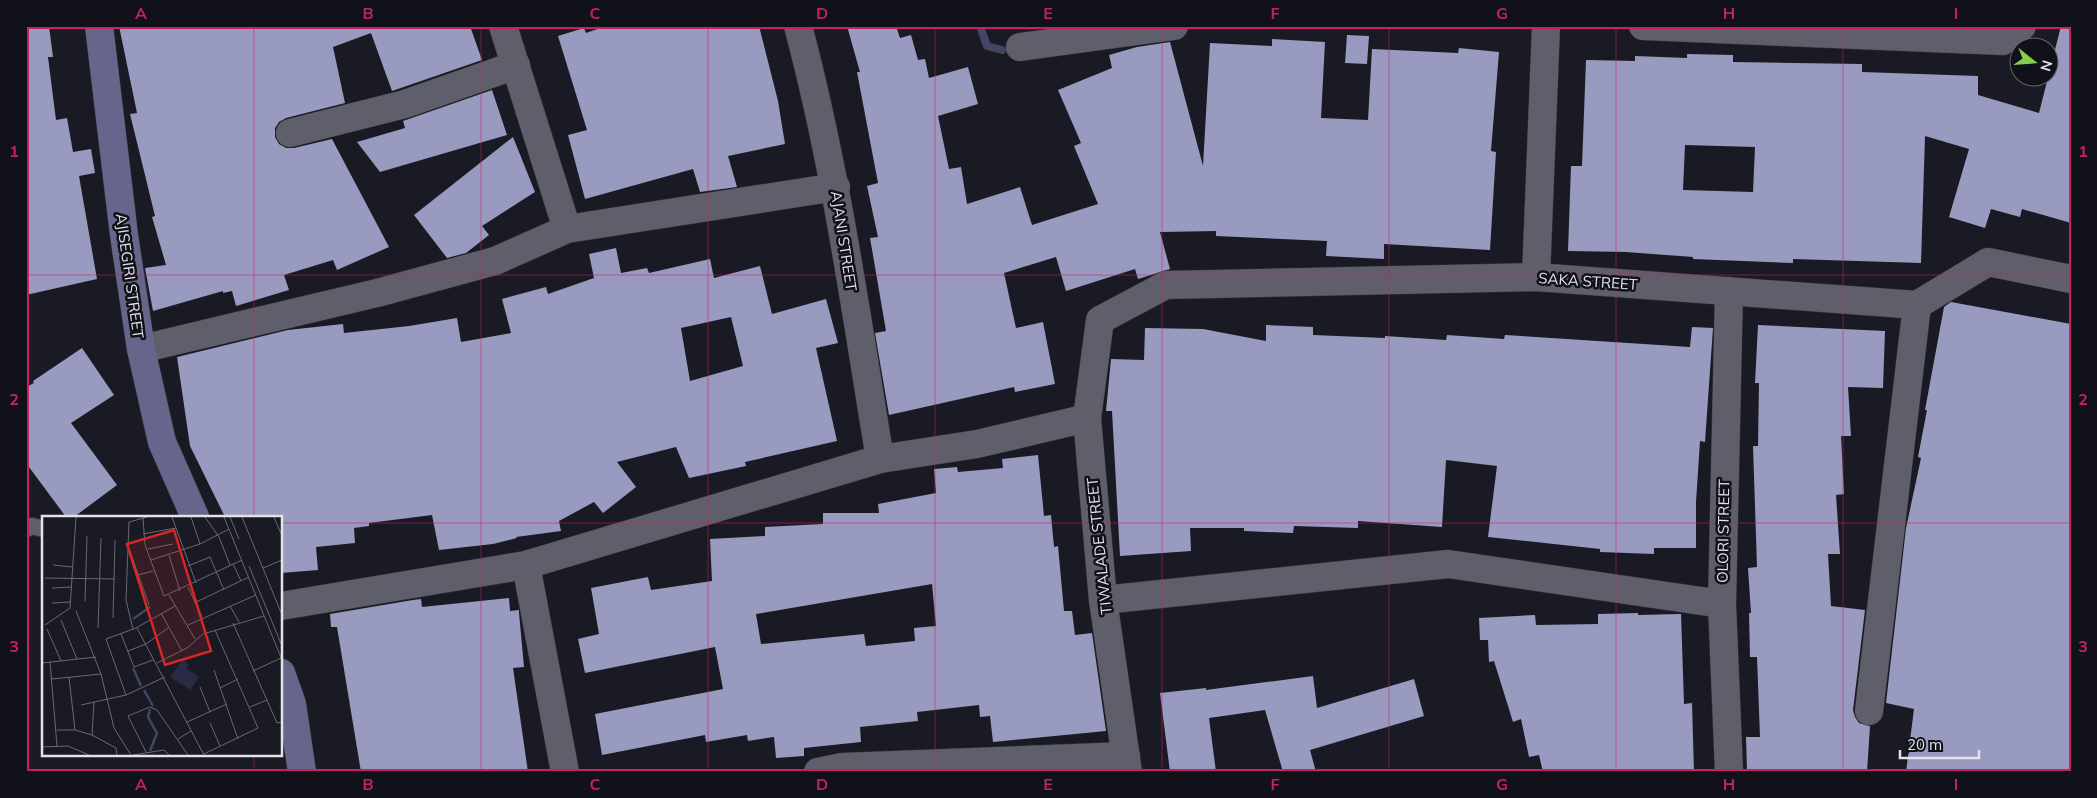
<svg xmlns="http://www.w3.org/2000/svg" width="2097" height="798" font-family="Mulish,sans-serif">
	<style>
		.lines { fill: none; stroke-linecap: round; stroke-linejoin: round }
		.stream { stroke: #444464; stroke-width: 8 }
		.building { fill: #999abf; fill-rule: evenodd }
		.lane-casing { stroke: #36373d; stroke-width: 18 }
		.street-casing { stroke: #36373d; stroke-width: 29 }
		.secondary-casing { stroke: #36373d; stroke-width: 29 }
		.lane { stroke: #5e5f6a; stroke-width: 16 }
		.street { stroke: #5e5f6a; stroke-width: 28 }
		.secondary { stroke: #66658b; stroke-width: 28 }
		.grid { fill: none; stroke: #c42262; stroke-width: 1; stroke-opacity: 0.55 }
		.labels { text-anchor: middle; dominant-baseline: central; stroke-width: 5; stroke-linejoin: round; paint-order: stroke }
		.street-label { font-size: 15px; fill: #e2e3e9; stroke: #11111a }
		.inset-river { fill: none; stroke: #444464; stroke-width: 2.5 }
		.inset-road { fill: none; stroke: #6a6a73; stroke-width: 1 }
		.view { fill: #d62828; fill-opacity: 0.15; stroke: #d62828; stroke-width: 2.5 }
		.inset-edge { fill: none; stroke: #e2e3e9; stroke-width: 2.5 }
		.neatline { fill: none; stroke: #c42262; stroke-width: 2 }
		.grid-label { font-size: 16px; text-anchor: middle; font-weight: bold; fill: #c42262 }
	</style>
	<rect width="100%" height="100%" fill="#1a1a24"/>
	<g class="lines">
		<polyline class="stream" points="980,26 987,46 1002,50"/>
	</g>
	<g class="building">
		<polygon points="26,26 49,26 53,57 48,57 56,120 67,118 73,152 91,149 95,173 79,176 97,279 26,295"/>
		<polygon points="119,26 470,26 482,60 392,91 371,33 333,47 345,103 286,118 279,122 275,128 275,137 279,144 286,148 294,148 332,139 389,247 337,270 333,260 284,275 289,290 236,306 232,291 223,293 223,291 153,311 145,268 166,265 152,217 155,216 130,114 137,113"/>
		<polygon points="606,26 759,26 778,101 785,144 728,156 737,187 700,192 693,169 585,199 568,135 587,130 558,36 584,28 586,33"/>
		<polygon points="847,26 896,26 900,38 911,35 918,60 925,59 929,78 968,67 978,104 938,116 949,169 961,167 967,204 1020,187 1032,225 1098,204 1074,146 1081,143 1058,90 1112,68 1109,55 1137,47 1170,42 1203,166 1210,43 1272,46 1272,39 1325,42 1321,118 1368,120 1372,49 1458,53 1459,48 1499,52 1491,151 1496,152 1490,250 1384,244 1384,259 1326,256 1327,241 1216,236 1216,231 1160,232 1170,269 1138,279 1135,269 1066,291 1056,257 1004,273 1016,328 1043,322 1055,384 1015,392 1014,387 889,415 875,333 886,331 870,238 878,237 867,186 878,183 857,72 860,72"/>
		<path d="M 2061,26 L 2071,26 L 2071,223 L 2022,209 L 2020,217 L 1991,209 L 1985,228 L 1949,217 L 1969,149 L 1925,136 L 1921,263 L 1793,259 L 1793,263 L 1693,259 L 1693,257 L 1626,252 L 1568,251 L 1571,166 L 1582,166 L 1586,60 L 1635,61 L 1635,56 L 1687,58 L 1687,54 L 1733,55 L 1733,62 L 1862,64 L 1862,72 L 1978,76 L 1978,95 L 2039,113 ZM 1685,145 L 1755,147 L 1753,192 L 1683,190 Z"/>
		<polygon points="1347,35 1369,36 1367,64 1345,63"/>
		<polygon points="492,90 507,135 380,172 357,142 405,128 403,121"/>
		<polygon points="513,137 535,192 482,226 489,235 466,253 447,258 414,215"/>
		<path d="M 616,248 L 621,273 L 647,268 L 649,273 L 710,259 L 714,278 L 760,266 L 772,314 L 826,299 L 838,343 L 816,348 L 837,441 L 745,462 L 746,466 L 689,478 L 676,447 L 617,462 L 636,487 L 603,513 L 594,502 L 559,521 L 561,531 L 516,537 L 517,538 L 493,544 L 439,550 L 432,515 L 369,523 L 369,526 L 354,528 L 355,543 L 316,547 L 318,570 L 281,573 L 281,517 L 225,517 L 190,446 L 177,357 L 288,330 L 343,324 L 344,333 L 409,326 L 457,318 L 461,342 L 511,333 L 502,299 L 546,287 L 548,294 L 594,278 L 589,254 ZM 731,317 L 743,366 L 690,381 L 681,328 Z"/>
		<polygon points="1951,302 2071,324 2071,772 1906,772 1914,709 1886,703 1906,528 1921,458 1918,457 1927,410 1925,410 1944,307"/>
		<polygon points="1266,325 1313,327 1313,335 1385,338 1385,336 1446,340 1447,335 1504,339 1505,335 1690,347 1692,327 1713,328 1705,442 1700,441 1696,502 1696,548 1654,548 1654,554 1600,552 1600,549 1488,537 1497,466 1446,460 1442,527 1358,521 1358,528 1294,526 1293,533 1244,531 1244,528 1190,528 1191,551 1120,556 1112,411 1106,411 1111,359 1144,360 1145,328 1203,329 1266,341"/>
		<polygon points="1758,325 1885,331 1883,388 1848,387 1851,436 1841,436 1844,494 1836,495 1840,554 1828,554 1831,606 1865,610 1853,710 1855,717 1859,723 1870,726 1867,772 1747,772 1746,737 1760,737 1757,657 1750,657 1749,613 1751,613 1748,568 1757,567 1753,446 1758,446 1759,383 1755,383"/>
		<polygon points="82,348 114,395 71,423 117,485 74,517 66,517 26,463 26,387 34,383 33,381"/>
		<path d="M 1038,455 L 1044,516 L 1051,515 L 1054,547 L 1058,546 L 1064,611 L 1072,611 L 1075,635 L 1092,633 L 1106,731 L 993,742 L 990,716 L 980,717 L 979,705 L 917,712 L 918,721 L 860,727 L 861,742 L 804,748 L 804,756 L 776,758 L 774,737 L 748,741 L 747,735 L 706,742 L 705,735 L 602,755 L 595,714 L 723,689 L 715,647 L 585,673 L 578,639 L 599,634 L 591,588 L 648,577 L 651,590 L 712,581 L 710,539 L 765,536 L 765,527 L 823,524 L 823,513 L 879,513 L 878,504 L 936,493 L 934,469 L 957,467 L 958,472 L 1003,468 L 1002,459 ZM 932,584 L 936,626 L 914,628 L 915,641 L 866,646 L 864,634 L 761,644 L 756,614 Z"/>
		<polygon points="509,598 510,611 519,610 519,613 524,667 513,668 528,772 361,772 337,627 331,627 330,614 413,600 421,599 422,607"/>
		<polygon points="1638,613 1638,615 1681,614 1684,704 1692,703 1694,772 1543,772 1539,755 1529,757 1521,719 1513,722 1494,661 1489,662 1488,640 1480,640 1479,618 1535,615 1536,625 1598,624 1598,614"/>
		<polygon points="1313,676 1317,708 1414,679 1424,716 1310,750 1316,772 1283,772 1265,710 1209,718 1216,772 1170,772 1160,693 1206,688 1206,690"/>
	</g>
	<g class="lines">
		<g class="lane-casing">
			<polyline id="lane" points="26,529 32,526 44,529"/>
		</g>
		<g class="street-casing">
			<g id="street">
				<polyline points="503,26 567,229"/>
				<path d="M 798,26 C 836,168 856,314 880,459"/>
				<polyline points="1643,26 2003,41 2022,26"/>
				<polyline points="1020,47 1174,26"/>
				<polyline points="290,133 405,104 516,65"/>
				<polyline points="1536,277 1546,26"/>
				<polyline points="1729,291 1722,604 1729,772"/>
				<polyline points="141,349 377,293 495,261 567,229 836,187"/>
				<polyline points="526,565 565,772"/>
				<polyline points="1103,600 1448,564 1722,604"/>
				<polyline points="281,606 526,565 880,459 977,444 1087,418"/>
				<polyline points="1869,711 1917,305"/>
				<polyline points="818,772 842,767 1126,756"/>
				<polyline points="1128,772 1103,600 1087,418 1100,320 1166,285 1536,277 1917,305 1988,262 2071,279"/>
			</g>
		</g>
		<g class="secondary-casing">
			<g id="secondary">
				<polyline points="99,26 124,235 141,349 162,442 195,517"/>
				<polyline points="281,673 292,704 302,772"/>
			</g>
		</g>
		<use href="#lane" class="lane"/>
		<use href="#street" class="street"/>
		<use href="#secondary" class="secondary"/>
	</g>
	<path class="grid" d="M 254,26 L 254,517M 481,26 L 481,772M 708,26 L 708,772M 935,26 L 935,772M 1162,26 L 1162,772M 1389,26 L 1389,772M 1616,26 L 1616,772M 1843,26 L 1843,772M 26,275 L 2071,275M 26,523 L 44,523M 281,523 L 2071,523M 254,754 L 254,772"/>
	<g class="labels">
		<g class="street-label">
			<text transform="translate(844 241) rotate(81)">AJANI STREET</text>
			<text transform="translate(130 276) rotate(82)">AJISEGIRI STREET</text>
			<text transform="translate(1588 281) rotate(4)">SAKA STREET</text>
			<text transform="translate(1723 531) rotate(-89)">OLORI STREET</text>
			<text transform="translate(1099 546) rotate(-96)">TIWALADE STREET</text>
		</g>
	</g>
	<g transform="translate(42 516)">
		<rect width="240" height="240" fill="#1a1a24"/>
		<path d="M 141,143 L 147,149 L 144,152 L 157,161 L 148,174 L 128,161 Z" fill="#2a2a44"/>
		<path class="inset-river" d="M 91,103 L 108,91M 91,152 L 99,170M 102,174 L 111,190M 108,193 L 106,201 L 115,217 L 108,235"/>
		<path class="inset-road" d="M 130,1 L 154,67M 149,1 L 158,28M 163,1 L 177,21 L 188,49M 182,1 L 240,144M 188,1 L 197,23M 200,1 L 240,99M 232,1 L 240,20M 101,2 L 103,29 L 122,80 L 200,44M 101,18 L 134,12M 86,30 L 107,89M 106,33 L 131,28M 127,39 L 138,75M 109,44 L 158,28 L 187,13M 191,48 L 199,65M 11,49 L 30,51M 146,50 L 168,41 L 182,74M 207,50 L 240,130M 221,52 L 240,44M 96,59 L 111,55M 3,62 L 73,63M 146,71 L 160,101M 10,72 L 29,71M 127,79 L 153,123M 43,85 L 45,20M 10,87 L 28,86M 152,87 L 207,61M 188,90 L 197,106M 34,95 L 59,158 L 72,212 L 89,239M 119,97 L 140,135M 71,102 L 73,24M 19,104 L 35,143M 191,107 L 235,207 L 240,206M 3,109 L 28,92 L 34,1M 146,109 L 214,79M 56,112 L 59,22M 95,112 L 162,239M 5,113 L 19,145M 91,113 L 84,84 L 87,6 L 105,1M 79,118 L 92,151 L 111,144M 86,135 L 104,128 L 126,112M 8,146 L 15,230M 0,147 L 54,141M 115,147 L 145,132 L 161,118 L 222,100M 172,154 L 196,223M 211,155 L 239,142M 27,161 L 33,214M 10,163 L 59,158M 158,171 L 168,196M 178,172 L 196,163M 84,179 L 64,123 L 94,112 L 133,90M 39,189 L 84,179 L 123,161M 208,191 L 225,184M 145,206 L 185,188M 168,207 L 178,230M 15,214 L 33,214 L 50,219 L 74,232 L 75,239M 50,219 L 52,186M 136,223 L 149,215M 0,231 L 26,230 L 47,239M 104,236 L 86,200 L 108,191 L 115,194 L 146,239M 162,238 L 216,212 L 173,114M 91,239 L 122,234 L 127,239"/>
		<path class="view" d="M 132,14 L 169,135 L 123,149 L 85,28 Z"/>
		<rect width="240" height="240" class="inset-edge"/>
	</g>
	<rect width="2097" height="798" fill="none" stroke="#11111a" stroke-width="55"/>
	<g transform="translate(2034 62) rotate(107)"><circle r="24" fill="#11111a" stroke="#65656d"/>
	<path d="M0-4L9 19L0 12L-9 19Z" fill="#85cf4c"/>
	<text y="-8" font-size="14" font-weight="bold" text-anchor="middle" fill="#e2e3e9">N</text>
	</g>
	<path d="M1900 750v8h79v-8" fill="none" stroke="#e2e3e9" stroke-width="2.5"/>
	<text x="1907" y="750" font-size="15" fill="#e2e3e9" stroke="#11111a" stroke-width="4" paint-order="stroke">20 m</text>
	<rect x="28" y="28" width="2042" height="742" class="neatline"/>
	<g class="grid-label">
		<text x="141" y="19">A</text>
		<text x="368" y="19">B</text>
		<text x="595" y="19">C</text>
		<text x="822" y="19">D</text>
		<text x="1048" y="19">E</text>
		<text x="1275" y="19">F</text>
		<text x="1502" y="19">G</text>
		<text x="1729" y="19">H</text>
		<text x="1956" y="19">I</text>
		<text x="14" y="157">1</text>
		<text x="2083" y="157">1</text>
		<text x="14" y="405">2</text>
		<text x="2083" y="405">2</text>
		<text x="14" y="652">3</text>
		<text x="2083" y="652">3</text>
		<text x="141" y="790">A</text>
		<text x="368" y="790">B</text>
		<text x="595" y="790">C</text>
		<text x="822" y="790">D</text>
		<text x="1048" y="790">E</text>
		<text x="1275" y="790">F</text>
		<text x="1502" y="790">G</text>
		<text x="1729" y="790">H</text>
		<text x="1956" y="790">I</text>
	</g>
</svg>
